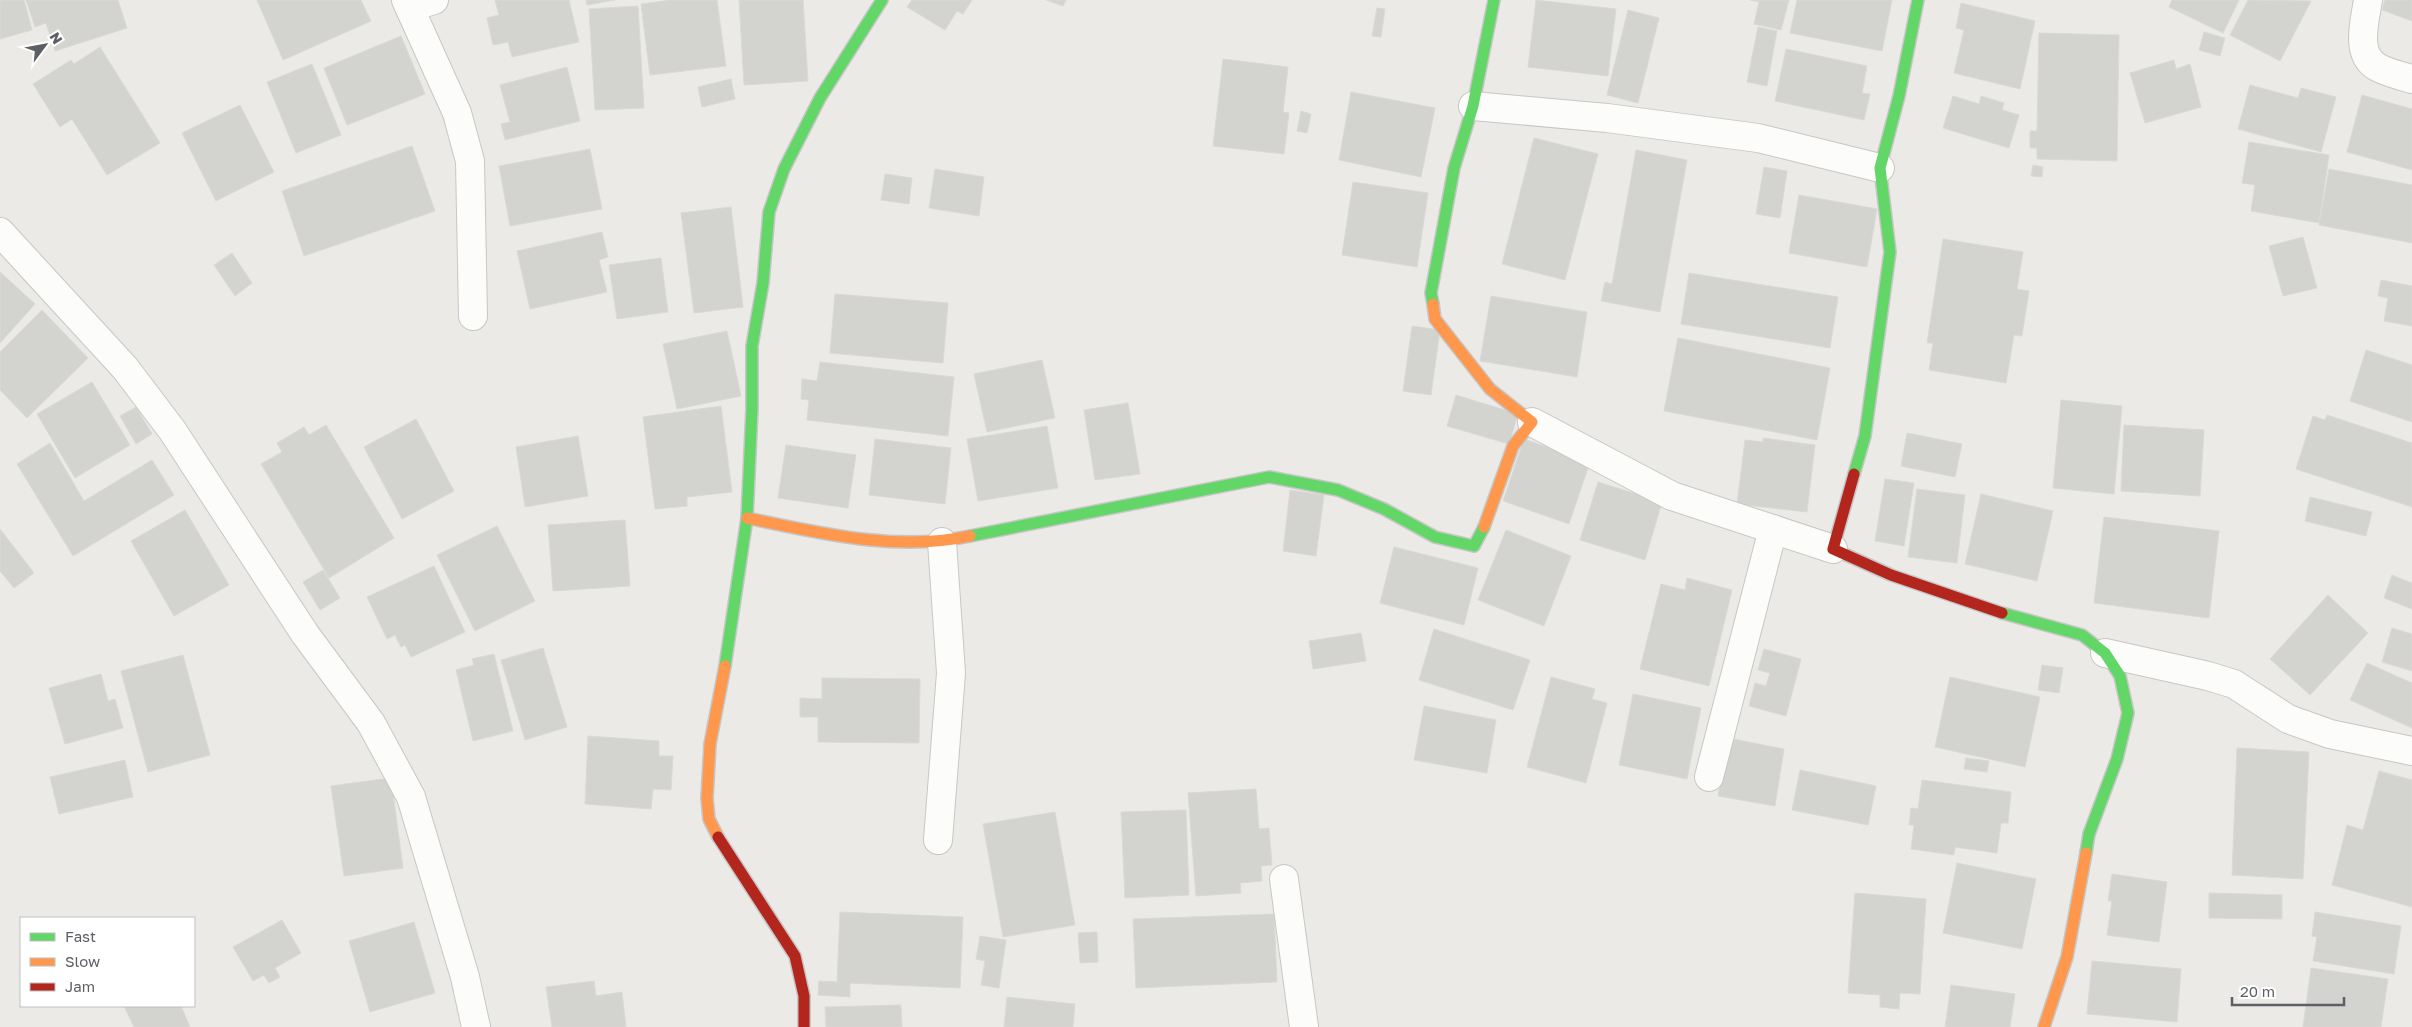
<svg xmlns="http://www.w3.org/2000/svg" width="2412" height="1027" font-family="'Golos Text',sans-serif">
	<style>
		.building { fill: #d3d3d0; stroke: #dad9d6 }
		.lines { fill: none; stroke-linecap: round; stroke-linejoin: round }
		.street-casing { stroke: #c7c7c7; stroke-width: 30 }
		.fast-casing { stroke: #c6c6c7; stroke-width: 14 }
		.slow-casing { stroke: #c6c6c7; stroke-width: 14 }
		.jam-casing { stroke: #c6c6c7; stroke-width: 14 }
		.street { stroke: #fcfcfb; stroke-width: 28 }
		.fast { stroke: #63d668; stroke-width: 11 }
		.slow { stroke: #ff974d; stroke-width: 11 }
		.jam { stroke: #b3261e; stroke-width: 11 }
	</style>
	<rect width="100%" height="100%" fill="#ebeae6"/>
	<g class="building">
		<polygon points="0,0 24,0 32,30 0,39"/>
		<polygon points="26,0 118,0 127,28 55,51 46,23 35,27"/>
		<polygon points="257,0 361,0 371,21 283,60"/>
		<polygon points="495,0 569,0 579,42 512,57 508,42 493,45 487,18 499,15"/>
		<polygon points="586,0 615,0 587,5"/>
		<polygon points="671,0 717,0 726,66 650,75 641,4"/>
		<polygon points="739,0 803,0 808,81 744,85"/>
		<polygon points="912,0 972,0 963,14 957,11 945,30 907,7"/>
		<polygon points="1046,0 1066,0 1063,6"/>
		<polygon points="1536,0 1616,9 1608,76 1528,67"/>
		<polygon points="1750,0 1789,0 1781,30 1754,24 1759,2"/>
		<polygon points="1797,0 1892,0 1882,51 1790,33"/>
		<polygon points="2172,0 2239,0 2223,33 2169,7"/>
		<polygon points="2248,0 2311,1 2280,61 2230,35"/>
		<polygon points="2385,0 2412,0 2412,21 2382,10"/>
		<polygon points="1961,3 2035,21 2020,89 1954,73 1964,30 1956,28"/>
		<polygon points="638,6 644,108 595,110 589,9"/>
		<polygon points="1377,8 1385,9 1381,37 1372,36"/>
		<polygon points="1628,10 1659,18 1638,103 1607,95"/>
		<polygon points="1758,27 1777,31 1767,86 1747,82"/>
		<polygon points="2204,32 2225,38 2220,56 2199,50"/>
		<polygon points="2039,33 2119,35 2117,161 2037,159 2037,148 2030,148 2030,131 2037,131"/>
		<polygon points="401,36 425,94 347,125 324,68"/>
		<polygon points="100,47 160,143 107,175 72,119 60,127 33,84 71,60 74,64"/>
		<polygon points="1786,49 1867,66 1862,93 1870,94 1864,120 1775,101"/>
		<polygon points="1223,59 1288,67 1283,112 1289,113 1284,154 1213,146"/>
		<polygon points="2174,60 2176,69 2190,64 2201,107 2145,123 2130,73"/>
		<polygon points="312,64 341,135 296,153 267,82"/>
		<polygon points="567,67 580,121 505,140 501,124 510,122 500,85"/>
		<polygon points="731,79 735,99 702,107 698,87"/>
		<polygon points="2250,85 2298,98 2301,88 2336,97 2321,152 2238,129"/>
		<polygon points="1351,92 1435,108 1421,177 1339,160"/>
		<polygon points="2362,95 2412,109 2412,170 2347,152"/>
		<polygon points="1953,96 1979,104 1981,96 2004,103 2002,110 2019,115 2009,148 1943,128"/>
		<polygon points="240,105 274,172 216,201 182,133"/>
		<polygon points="1301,111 1311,114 1307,133 1297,131"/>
		<polygon points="1534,138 1598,154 1565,280 1502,264"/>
		<polygon points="2249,142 2329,155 2319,223 2251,211 2255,185 2242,183"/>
		<polygon points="412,146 435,211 304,256 282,191"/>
		<polygon points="590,149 602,209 510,226 499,166"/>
		<polygon points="1636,150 1687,160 1660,312 1601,301 1605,282 1612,284"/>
		<polygon points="2033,165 2043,167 2042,177 2031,176"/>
		<polygon points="1764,167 1787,171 1780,218 1756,214"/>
		<polygon points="935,169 984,177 979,216 929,208"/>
		<polygon points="2329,169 2412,185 2412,243 2319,225"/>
		<polygon points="885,174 912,178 909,204 881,200"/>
		<polygon points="1353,182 1428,193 1417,267 1342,255"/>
		<polygon points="1799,195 1877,209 1867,267 1789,253"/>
		<polygon points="731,207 743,307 694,313 681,213"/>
		<polygon points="602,232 608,257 599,260 607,292 530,309 517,251"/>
		<polygon points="2303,237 2317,288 2283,296 2269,246"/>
		<polygon points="1943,239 2023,252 2017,289 2029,291 2022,336 2014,335 2006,383 1929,370 1933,343 1927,343"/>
		<polygon points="232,253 252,283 235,296 214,265"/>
		<polygon points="661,258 668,312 617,319 609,265"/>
		<polygon points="0,272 35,304 0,343"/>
		<polygon points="1689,273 1838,297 1830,348 1681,324"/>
		<polygon points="2381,280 2412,286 2412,326 2384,321 2388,298 2378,296"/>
		<polygon points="835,294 948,303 943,363 830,353"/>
		<polygon points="1491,296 1587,312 1577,377 1480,361"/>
		<polygon points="42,310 88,358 27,418 0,390 0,352"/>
		<polygon points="1412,326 1440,330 1431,395 1403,391"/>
		<polygon points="727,331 741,396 677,409 663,344"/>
		<polygon points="1678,338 1830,368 1817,440 1664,411"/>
		<polygon points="2366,350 2412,365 2412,422 2350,401"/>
		<polygon points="1042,360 1055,418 987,432 974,374"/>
		<polygon points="820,362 954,377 948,436 807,420 809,400 801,399 802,379 817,381"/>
		<polygon points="92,382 130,445 75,478 37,414"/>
		<polygon points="1456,395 1518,414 1509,444 1447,426"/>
		<polygon points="2061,400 2122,406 2114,494 2053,488"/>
		<polygon points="1128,403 1140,474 1095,480 1084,410"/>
		<polygon points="721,406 732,492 687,497 687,506 655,509 643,417"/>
		<polygon points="136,407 152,434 136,444 120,416"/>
		<polygon points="2327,415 2412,443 2412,507 2296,469 2313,416 2325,420"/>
		<polygon points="416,419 454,491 402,519 364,447"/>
		<polygon points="326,425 394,538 329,578 261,464 282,452 277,443 304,427 309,435"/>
		<polygon points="2124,425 2204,430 2200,496 2121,491"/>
		<polygon points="1047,426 1058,488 978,501 967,439"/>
		<polygon points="1907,433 1962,444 1955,477 1901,466"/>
		<polygon points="578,436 588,496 525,507 516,447"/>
		<polygon points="1763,438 1815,445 1807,512 1737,504 1745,440 1763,442"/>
		<polygon points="875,439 951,448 945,504 869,495"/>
		<polygon points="1524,439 1590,462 1569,524 1503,501"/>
		<polygon points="50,443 84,501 152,460 174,495 73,556 17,464"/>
		<polygon points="786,445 856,455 848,508 778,498"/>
		<polygon points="1885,479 1914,483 1904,546 1875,541"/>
		<polygon points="1598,482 1662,502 1645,560 1580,540"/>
		<polygon points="1917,489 1965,495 1957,563 1908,557"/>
		<polygon points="1290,490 1324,495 1316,556 1283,551"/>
		<polygon points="1981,494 2053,511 2037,581 1965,564"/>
		<polygon points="2310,497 2372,512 2366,536 2305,521"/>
		<polygon points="185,510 229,585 174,616 131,541"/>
		<polygon points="2104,517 2219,531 2209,618 2094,603"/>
		<polygon points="625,520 630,586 553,591 548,525"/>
		<polygon points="497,526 535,601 475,631 437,555"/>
		<polygon points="0,529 34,573 14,588 0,571"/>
		<polygon points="1506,530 1571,556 1544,626 1478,600"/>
		<polygon points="1394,547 1478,568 1464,625 1380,603"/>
		<polygon points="434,566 465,632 411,657 405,645 401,647 395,635 387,639 367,597"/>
		<polygon points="323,570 340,598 320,610 303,582"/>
		<polygon points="2392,575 2412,583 2412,609 2384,598"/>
		<polygon points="1687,578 1732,590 1709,686 1640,669 1661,584 1685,590"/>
		<polygon points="2328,595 2368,633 2310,695 2270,659"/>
		<polygon points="2392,628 2412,634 2412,671 2382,662"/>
		<polygon points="1434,629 1530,660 1513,710 1419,680"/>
		<polygon points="1361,633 1366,661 1313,669 1309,641"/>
		<polygon points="543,648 567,727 525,740 501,660"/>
		<polygon points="1764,649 1801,659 1786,716 1749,706 1755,683 1766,686 1770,673 1758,670"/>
		<polygon points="494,654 513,731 473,741 456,670 474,665 472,659"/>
		<polygon points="183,655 210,755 148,772 121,671"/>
		<polygon points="2367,663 2412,683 2412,728 2350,700"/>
		<polygon points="2042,665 2063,668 2059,693 2038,690"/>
		<polygon points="101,674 108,701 115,699 123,728 65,744 49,688"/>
		<polygon points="1551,677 1595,689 1592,699 1607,703 1586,783 1527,767"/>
		<polygon points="1950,677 2040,697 2025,767 1935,747"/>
		<polygon points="822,678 920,679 919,743 818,742 818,717 800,717 800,698 822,699"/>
		<polygon points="1633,694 1701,708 1687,779 1619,765"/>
		<polygon points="1424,706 1496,720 1487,773 1414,760"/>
		<polygon points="588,736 659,741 659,756 673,756 671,790 653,789 651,809 585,804"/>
		<polygon points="1728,738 1784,749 1775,806 1718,796"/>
		<polygon points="2237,748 2309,752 2303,879 2232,875"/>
		<polygon points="1966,758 1989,761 1987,772 1964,769"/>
		<polygon points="125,760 133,797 59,814 50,777"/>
		<polygon points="1800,770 1876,786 1868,825 1792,810"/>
		<polygon points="2379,771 2412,780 2412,907 2332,885 2347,825 2363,830"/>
		<polygon points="391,778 403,868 344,876 331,786"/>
		<polygon points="1922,780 2011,792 2008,823 2001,823 1997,853 1955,847 1954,855 1911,849 1914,825 1909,825 1911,808 1918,809"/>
		<polygon points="1256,789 1259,829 1269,828 1272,865 1261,866 1262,881 1240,883 1241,893 1196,896 1188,793"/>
		<polygon points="1186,810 1189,895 1125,898 1121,812"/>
		<polygon points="1055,812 1075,925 1003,937 983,824"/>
		<polygon points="1957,863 2036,879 2022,949 1943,933"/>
		<polygon points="2112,874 2167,882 2159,942 2107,935 2112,901 2108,901"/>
		<polygon points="1855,893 1926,899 1920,994 1900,993 1899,1009 1880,1007 1880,995 1848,993"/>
		<polygon points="2209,893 2282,895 2282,919 2209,918"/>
		<polygon points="840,912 963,917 960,988 850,983 850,997 818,995 819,981 837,982"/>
		<polygon points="2315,912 2401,926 2394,974 2313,961 2317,937 2312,936"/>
		<polygon points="1274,914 1277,982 1136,988 1133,919"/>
		<polygon points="282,920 301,953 275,968 280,977 269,983 264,975 253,981 233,947"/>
		<polygon points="414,922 435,993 370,1012 349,941"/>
		<polygon points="1097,932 1098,962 1080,963 1078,933"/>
		<polygon points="980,936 1006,940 999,988 981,985 985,961 976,959"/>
		<polygon points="2092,961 2181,969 2177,1022 2087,1014"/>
		<polygon points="2311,968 2388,979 2381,1027 2303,1027"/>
		<polygon points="594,981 596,996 622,992 626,1027 552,1027 546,987"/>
		<polygon points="1951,985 2015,994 2010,1027 1945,1027"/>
		<polygon points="1007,997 1075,1004 1073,1027 1004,1027"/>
		<polygon points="901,1005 902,1027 826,1027 825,1007"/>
		<polygon points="124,1006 181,1006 190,1027 134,1027"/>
	</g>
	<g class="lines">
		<g class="street-casing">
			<g id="street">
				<polyline points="406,0 457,113 470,161 473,316"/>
				<path d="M 2368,0 C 2365,21 2354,56 2379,68 C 2389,73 2401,76 2412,79"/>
				<polyline points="411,7 434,0"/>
				<polyline points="1473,106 1607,118 1758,138 1880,168"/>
				<polyline points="0,232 125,368 172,430 305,634 371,723 411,797 465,977 476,1027"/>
				<polyline points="1532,422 1672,496 1833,549"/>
				<polyline points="2105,653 2208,676 2234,684 2288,719 2330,734 2412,751"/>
				<polyline points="1709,777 1773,529"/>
				<polyline points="938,840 951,673 942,542"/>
				<polyline points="1284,879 1304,1027"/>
			</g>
		</g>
		<g class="fast-casing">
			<g id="fast">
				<polyline points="1433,304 1431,293 1454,168 1473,106 1494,0"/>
				<polyline points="1854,474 1865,436 1890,252 1880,168 1899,96 1918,0"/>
				<polyline points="970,536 1269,477 1338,490 1384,509 1435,537 1474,546 1484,527"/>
				<polyline points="2002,613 2082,635 2105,653 2120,676 2128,713 2117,759 2089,834 2086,853"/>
				<polyline points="725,666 747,518 752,409 752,346 763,283 769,212 784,169 820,98 882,0"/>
			</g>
		</g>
		<g class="slow-casing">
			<g id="slow">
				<polyline points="1433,304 1435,319 1490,389 1532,422 1513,446 1484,527"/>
				<path d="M 747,518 C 820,533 896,552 970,536"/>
				<polyline points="718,837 709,819 707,798 710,744 725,666"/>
				<polyline points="2044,1027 2067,957 2086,853"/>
			</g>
		</g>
		<g class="jam-casing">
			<g id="jam">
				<polyline points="1854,474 1833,549 1891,575 2002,613"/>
				<polyline points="718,837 795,956 804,996 804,1027"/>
			</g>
		</g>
		<use href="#street" class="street"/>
		<use href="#fast" class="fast"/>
		<use href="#slow" class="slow"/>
		<use href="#jam" class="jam"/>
	</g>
	<rect x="20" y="917" width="175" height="90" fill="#ffffff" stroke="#bebfc1"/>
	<rect x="30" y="933" width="25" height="8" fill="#63d668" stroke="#bebfc1"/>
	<text x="65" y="942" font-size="15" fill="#5c5f63">Fast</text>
	<rect x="30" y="958" width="25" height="8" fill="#ff974d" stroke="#bebfc1"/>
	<text x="65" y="967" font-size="15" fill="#5c5f63">Slow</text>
	<rect x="30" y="983" width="25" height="8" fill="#b3261e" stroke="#bebfc1"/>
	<text x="65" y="992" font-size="15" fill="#5c5f63">Jam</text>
	<g transform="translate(45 45) rotate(58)" stroke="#ffffff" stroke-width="4" paint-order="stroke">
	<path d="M0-4L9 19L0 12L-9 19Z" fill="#5c5f63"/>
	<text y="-8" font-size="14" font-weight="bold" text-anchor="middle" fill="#5c5f63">N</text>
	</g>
	<path d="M2232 997v8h112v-8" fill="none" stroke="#5c5f63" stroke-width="2.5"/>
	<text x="2240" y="997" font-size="15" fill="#5c5f63" stroke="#ffffff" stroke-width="4" paint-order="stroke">20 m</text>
</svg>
